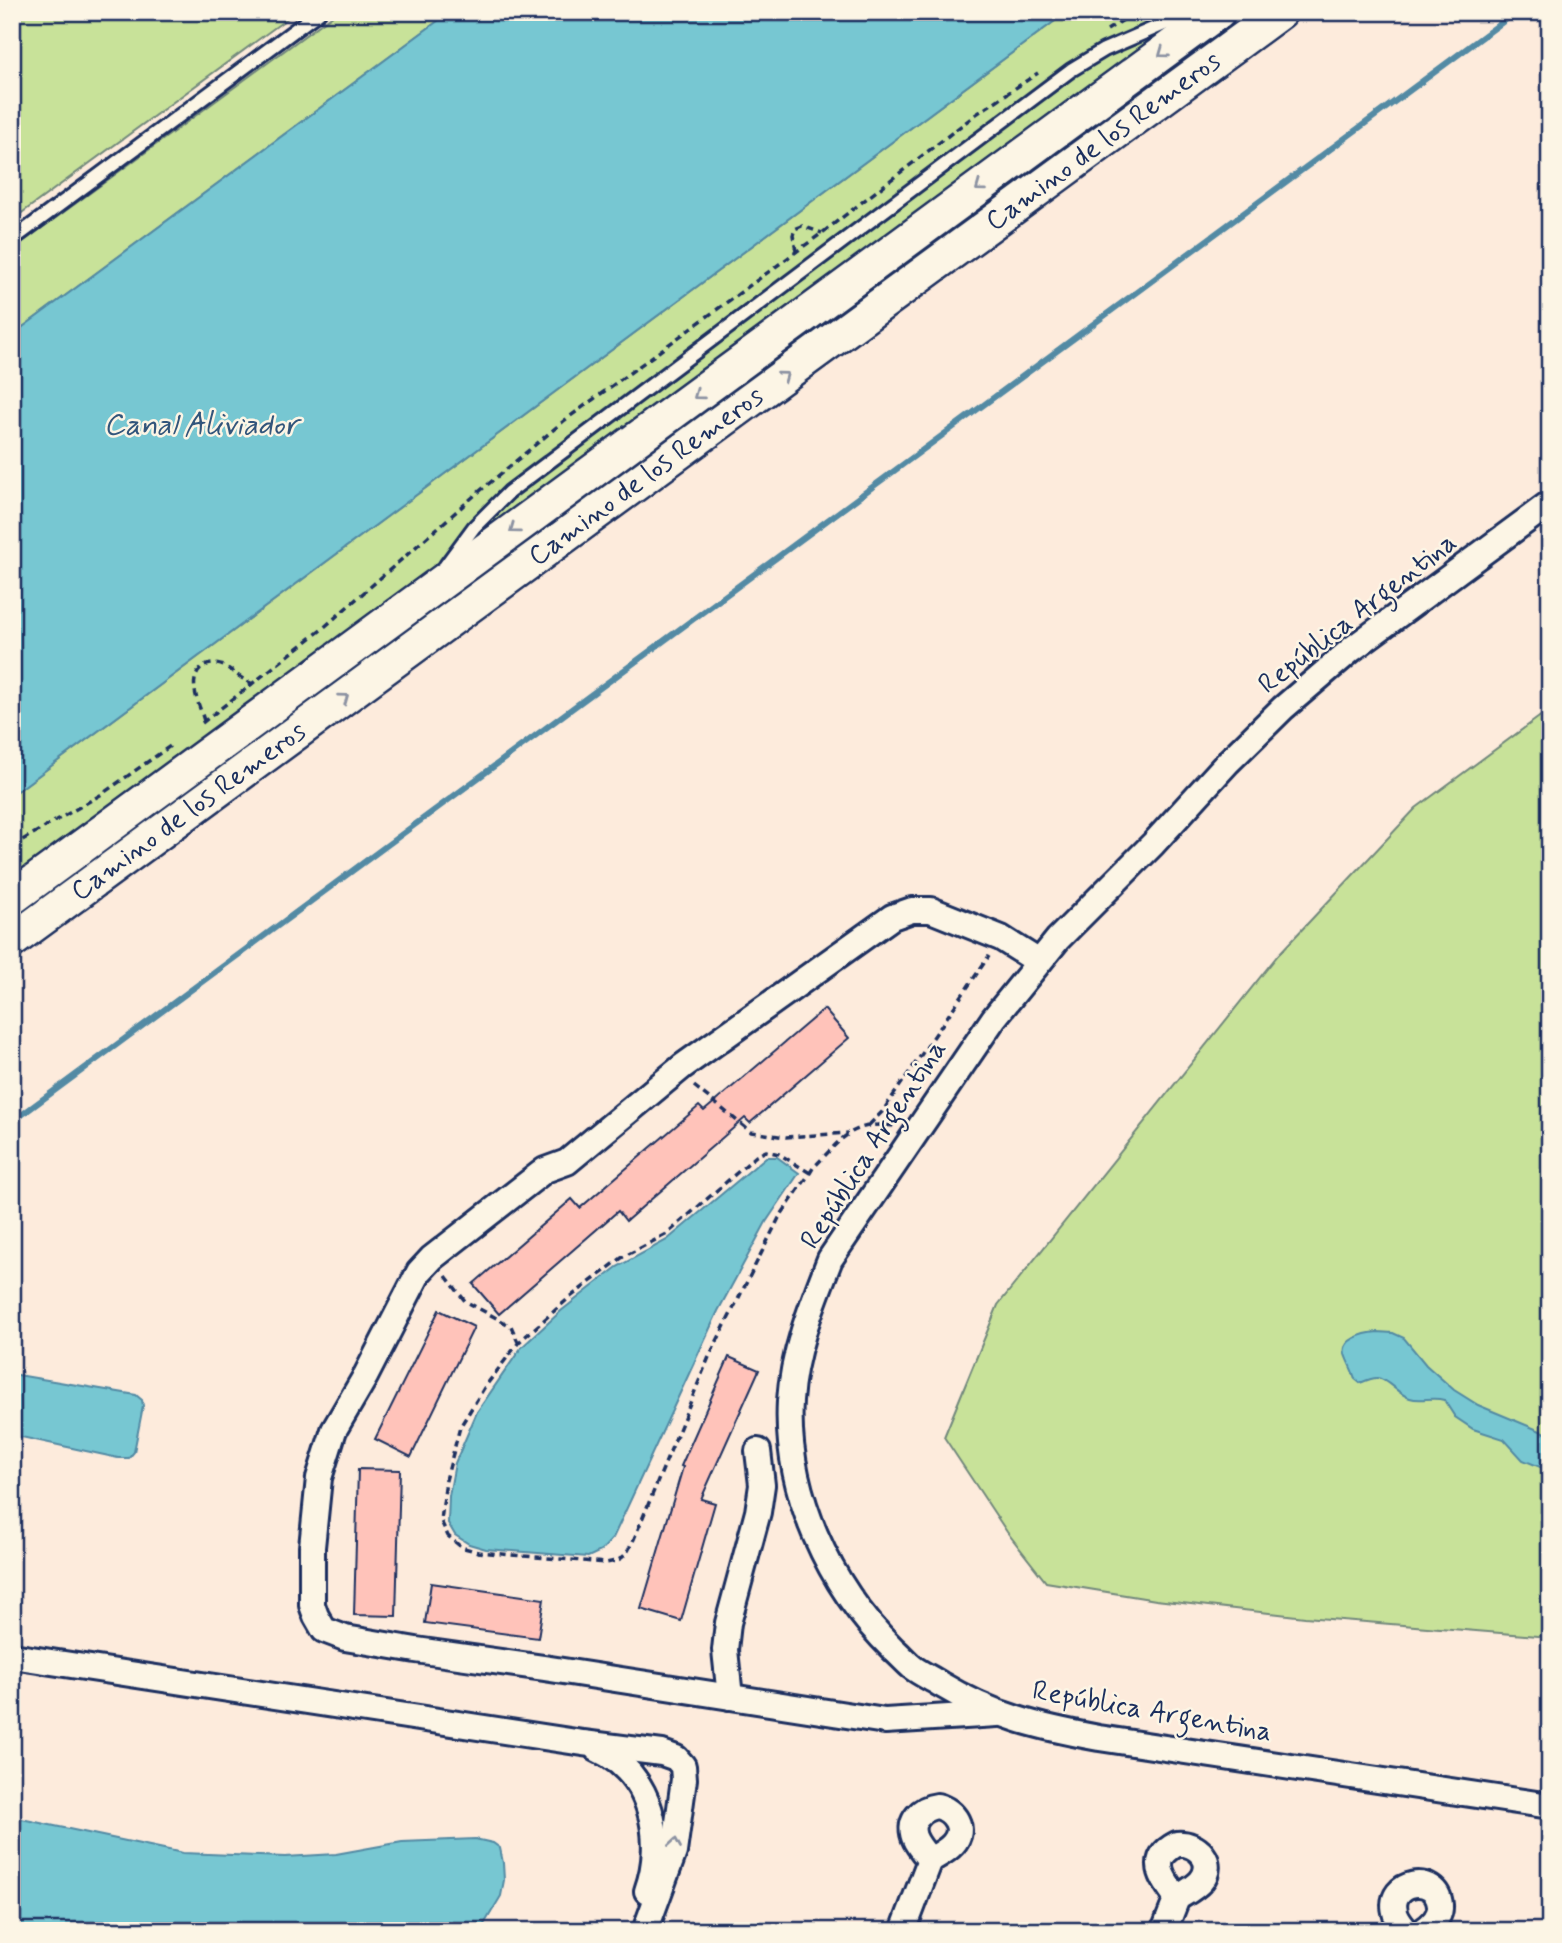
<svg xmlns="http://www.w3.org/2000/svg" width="1562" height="1943" font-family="Mynerve,sans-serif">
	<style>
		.green { fill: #c8e299; stroke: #72887c; stroke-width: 2 }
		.water { fill: #77c7d2; stroke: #528aa4; stroke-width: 2 }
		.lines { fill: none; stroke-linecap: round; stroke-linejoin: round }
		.stream { stroke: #528aa4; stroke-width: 6 }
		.building { fill: #ffc3ba; stroke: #1b2f5e; stroke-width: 2 }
		.service-casing { stroke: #1b2f5e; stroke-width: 18 }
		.minor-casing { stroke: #1b2f5e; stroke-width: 30 }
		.secondary-casing { stroke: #1b2f5e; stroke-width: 38 }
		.path { stroke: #1b2f5e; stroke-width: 3.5; stroke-dasharray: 7 5; stroke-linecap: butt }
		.service { stroke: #fcf5e5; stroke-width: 12 }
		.minor { stroke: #fcf5e5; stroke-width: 24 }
		.secondary { stroke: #fcf5e5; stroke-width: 33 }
		.oneway { stroke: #8c92a2 }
		.labels { text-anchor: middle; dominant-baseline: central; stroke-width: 5; stroke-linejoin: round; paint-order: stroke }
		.street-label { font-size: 28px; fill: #1b2f5e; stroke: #fcf5e5 }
		.water-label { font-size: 30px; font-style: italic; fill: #32557b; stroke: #fcf5e5 }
	</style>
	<rect width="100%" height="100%" fill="#fdebdc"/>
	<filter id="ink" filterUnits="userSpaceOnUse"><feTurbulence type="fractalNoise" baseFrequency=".0143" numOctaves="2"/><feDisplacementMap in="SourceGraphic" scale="14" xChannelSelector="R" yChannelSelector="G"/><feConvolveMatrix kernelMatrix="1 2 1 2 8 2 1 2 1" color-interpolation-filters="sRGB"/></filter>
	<g filter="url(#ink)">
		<g class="green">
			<polygon points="12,12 296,12 12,220"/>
			<polygon points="337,12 450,12 12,335 12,250"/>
			<polygon points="1067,12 1194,12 12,884 12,795"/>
			<polygon points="1550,709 1550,1637 1305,1617 1156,1600 1046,1582 1007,1532 944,1437 998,1305 1278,955 1416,808"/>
		</g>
		<g class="water">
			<polygon points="450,12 1067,12 12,795 12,335"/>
			<polygon points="766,1157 777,1157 799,1173 766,1222 718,1311 613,1538 601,1551 588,1557 486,1549 469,1544 455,1535 448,1523 449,1496 455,1463 477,1412 521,1348 561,1311 617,1267 667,1240"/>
			<path d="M 1378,1332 L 1393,1333 L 1404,1338 L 1426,1365 L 1454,1390 L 1478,1405 L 1550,1435 L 1550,1471 L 1523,1460 L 1504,1439 L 1473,1429 L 1455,1417 L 1444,1400 C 1432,1396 1421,1402 1410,1398 C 1399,1395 1386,1378 1377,1378 C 1371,1378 1365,1381 1360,1383 L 1355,1379 C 1353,1371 1349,1365 1346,1357 C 1338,1339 1365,1333 1378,1332 Z"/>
			<polygon points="12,1374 136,1395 142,1400 143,1406 134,1452 129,1458 118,1458 12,1435"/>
			<polygon points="12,1817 183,1853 285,1857 336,1854 402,1842 475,1839 493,1843 500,1848 503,1863 504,1880 501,1896 480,1931 12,1931"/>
		</g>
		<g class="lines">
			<polyline class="stream" points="12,1122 1516,12"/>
		</g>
		<g class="building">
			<polygon points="824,1009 849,1038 750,1123 745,1118 626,1221 618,1211 499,1314 473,1284 572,1199 580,1208 699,1106 704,1111"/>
			<polygon points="439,1310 474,1327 411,1457 375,1439"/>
			<polygon points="729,1357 759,1370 701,1499 715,1503 681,1621 641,1609 683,1467 681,1466"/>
			<polygon points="358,1469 400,1470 396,1616 354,1615"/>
			<polygon points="431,1583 544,1599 538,1638 425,1623"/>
		</g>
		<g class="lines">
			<g class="service-casing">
				<g id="service">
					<polyline points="12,240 319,12"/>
					<polyline points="446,565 474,527 509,492 1071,70 1104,50 1192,12"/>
				</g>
			</g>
			<g class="minor-casing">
				<g id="minor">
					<path d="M 1550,503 L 1352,649 L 1283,708 L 1228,762 L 1153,844 L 1058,939 L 994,1018 L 830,1259 C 812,1305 793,1352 790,1401 C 785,1492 829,1586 893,1649 C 900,1655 906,1662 912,1667 C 921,1674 931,1678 940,1684 C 993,1716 1039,1727 1099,1738 L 1550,1806"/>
					<polyline points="12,1656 583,1743 662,1753 676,1758 683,1766 684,1779 674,1852 645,1931"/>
					<polyline points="730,1697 725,1650 728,1623 758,1512 762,1485 758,1451"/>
					<polyline points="997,1714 885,1721 544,1668 416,1650 345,1638 324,1630 316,1616 312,1605 312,1547 319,1478 334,1430 365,1377 419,1272 432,1258 545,1170 567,1162 683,1066 892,917 912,910 931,910 1001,938 1039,962"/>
					<path d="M 597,1749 C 651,1773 666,1838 647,1891"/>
					<path d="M 937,1806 C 954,1810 967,1829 953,1844 C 947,1851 937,1856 930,1860 C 924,1853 917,1845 914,1837 C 908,1820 922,1808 937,1806 Z"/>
					<path d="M 1177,1844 C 1197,1842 1217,1862 1201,1881 C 1195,1888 1185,1893 1177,1898 C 1163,1879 1147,1859 1177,1844 Z"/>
					<polyline points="903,1931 930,1860"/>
					<polyline points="1164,1931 1177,1898"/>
					<path d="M 1406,1931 C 1402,1925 1396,1919 1395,1912 C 1387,1881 1437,1872 1440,1905 C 1441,1917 1432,1925 1423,1931"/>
				</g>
			</g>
			<g class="secondary-casing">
				<g id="secondary">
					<polyline points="12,898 1218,12"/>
					<path id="s1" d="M 12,941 L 1280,12"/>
				</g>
			</g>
			<g class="path">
				<polyline points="1107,30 1136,12"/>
				<polyline points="796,251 793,235 795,229 802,226 822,233"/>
				<path d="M 204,721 C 200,705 186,681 202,668 C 208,663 216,663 224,666 C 234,671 240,679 253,684"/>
				<polyline points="202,723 321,630 474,496 565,420 822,233 975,115 1038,73"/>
				<polyline points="12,846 102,794 173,744"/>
				<polyline points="694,1086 751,1132 786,1137 848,1133"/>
				<polyline points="869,1125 882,1112 989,956"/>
				<path d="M 810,1173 L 779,1154 L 766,1151 L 756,1156 L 667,1234 L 623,1257 L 569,1298 L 519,1342 L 484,1388 L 460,1427 L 446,1480 L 441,1521 L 448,1536 L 461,1547 L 478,1552 L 606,1563 C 624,1560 626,1556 634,1539 L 709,1357 L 779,1218 L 810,1173 L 813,1168 C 840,1141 851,1120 894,1126"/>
				<polyline points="446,1276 465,1301 511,1326 518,1342"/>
			</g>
			<use href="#service" class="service"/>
			<use href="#minor" class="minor"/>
			<use href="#secondary" class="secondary"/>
		</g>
		<defs><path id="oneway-chevron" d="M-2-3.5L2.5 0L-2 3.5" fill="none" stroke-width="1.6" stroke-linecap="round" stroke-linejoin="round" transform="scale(1.75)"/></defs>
		<g class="oneway">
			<use href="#oneway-chevron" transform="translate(1163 53) rotate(144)"/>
			<use href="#oneway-chevron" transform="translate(980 187) rotate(144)"/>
			<use href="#oneway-chevron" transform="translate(784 376) rotate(-36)"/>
			<use href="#oneway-chevron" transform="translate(698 395) rotate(144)"/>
			<use href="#oneway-chevron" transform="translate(514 529) rotate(144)"/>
			<use href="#oneway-chevron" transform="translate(344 698) rotate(-36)"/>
			<use href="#oneway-chevron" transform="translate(675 1843) rotate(-81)"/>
		</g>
	</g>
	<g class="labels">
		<g class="street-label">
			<text stroke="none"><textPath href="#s1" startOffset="1353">Camino de los Remeros</textPath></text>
			<text stroke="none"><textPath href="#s1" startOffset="786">Camino de los Remeros</textPath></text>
			<text transform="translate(1358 614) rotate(-38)">República Argentina</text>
			<text stroke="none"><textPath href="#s1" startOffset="219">Camino de los Remeros</textPath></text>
			<text transform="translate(874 1145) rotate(-57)">República Argentina</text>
			<text transform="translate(1152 1712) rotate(10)">República Argentina</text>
		</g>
		<g class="water-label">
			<text x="201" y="425">Canal Aliviador</text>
		</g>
	</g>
	<rect width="1562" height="1943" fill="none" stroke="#fcf5e5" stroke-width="42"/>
	<rect x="21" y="21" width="1520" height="1901" fill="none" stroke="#1b2f5e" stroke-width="2.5" filter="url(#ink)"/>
</svg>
